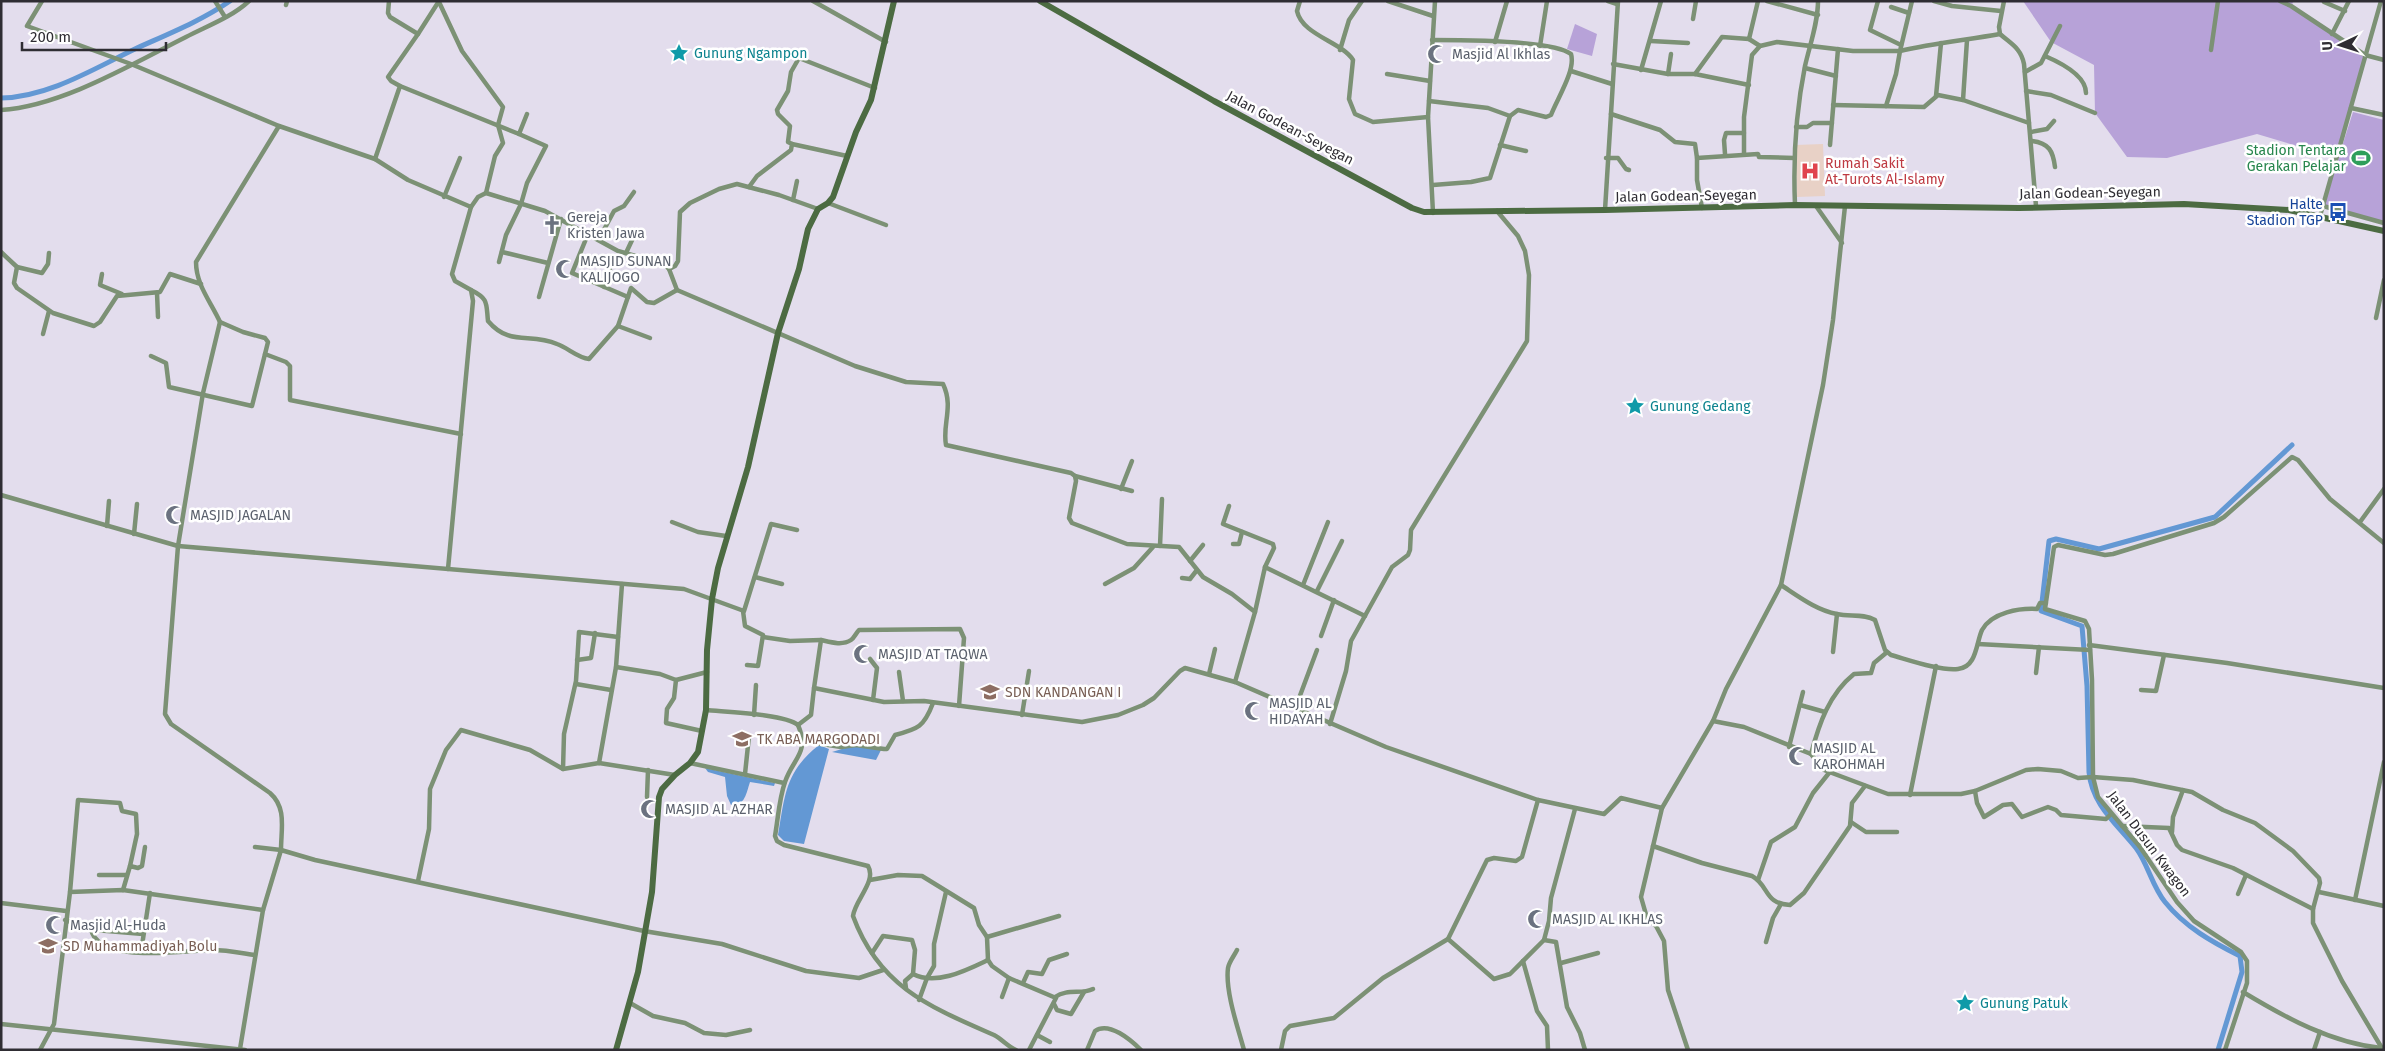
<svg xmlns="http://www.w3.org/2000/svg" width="2385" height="1051" font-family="'Fira Sans',sans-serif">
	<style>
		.medical { fill: #e8d1c6 }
		.green { fill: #b7a2d8 }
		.water { fill: #6398d4 }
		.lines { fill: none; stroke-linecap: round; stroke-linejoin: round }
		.canal { stroke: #6398d4; stroke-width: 5 }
		.street { stroke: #7c9175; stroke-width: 4.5 }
		.secondary { stroke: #4c6b42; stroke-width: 6 }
		.labels { text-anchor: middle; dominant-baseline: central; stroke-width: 5; stroke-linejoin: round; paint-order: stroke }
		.culture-label { font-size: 14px; fill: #0d838f; stroke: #fff; text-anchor: start }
		.worship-label { font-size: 14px; fill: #5b616d; stroke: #fff; text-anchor: start }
		.street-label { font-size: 14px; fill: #2f2d33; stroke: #fff }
		.leisure-label { font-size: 14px; fill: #27864d; stroke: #fff; text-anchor: end }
		.health-label { font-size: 14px; fill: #be3a42; stroke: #fff; text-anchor: start }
		.transit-label { font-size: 14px; fill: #164399; stroke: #fff; text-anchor: end }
		.education-label { font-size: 14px; fill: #785e54; stroke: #fff; text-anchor: start }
	</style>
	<rect width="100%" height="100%" fill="#e3dded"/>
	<polygon class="medical" points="1823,144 1825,196 1797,197 1795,145"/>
	<g class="green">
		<polygon points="2023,1 2293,1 2292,6 2365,55 2337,158 2257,134 2167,158 2127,157 2095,113 2094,65 2051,42"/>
		<polygon points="1575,24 1597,34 1592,56 1567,49"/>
		<polygon points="2353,112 2384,120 2384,223 2323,206"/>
	</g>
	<g class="water">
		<path d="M 819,745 L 829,749 L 804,844 L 784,841 L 778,835 C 785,795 785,772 819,745 Z"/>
		<polygon points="855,745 881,750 876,760 832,752"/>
		<path d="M 705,768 L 775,783 L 774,786 L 750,782 C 746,794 745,806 731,805 L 727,796 L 725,777 L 708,772 Z"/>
	</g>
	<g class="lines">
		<g class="canal">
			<path d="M 1,98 C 49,97 95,68 137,48 C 168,34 201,21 230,1"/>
			<path d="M 2218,1050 L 2242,972 L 2240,956 C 2212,942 2185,927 2165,902 C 2152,886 2148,864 2136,848 C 2117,824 2092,805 2089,772 L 2087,686 L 2082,626 L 2041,611 L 2049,541 L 2056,539 L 2099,549 L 2215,517 L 2292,445"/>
		</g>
		<g class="street">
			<path d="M 42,1 L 27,26 L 131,64 L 279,126 L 375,159 L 408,180 L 471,207 L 478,197 L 486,193 L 545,211 L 618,251 L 664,264 L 669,269 L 677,290 L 855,366 L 906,382 L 943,384 C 954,407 942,424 946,445 L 1071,473 L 1075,476 L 1076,481 L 1069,518 L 1072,523 L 1127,544 L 1179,547 L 1203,577 L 1232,594 L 1255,612 L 1235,682"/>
			<polyline points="215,1 225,17"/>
			<polyline points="389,1 388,13 390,17 418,34 439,1"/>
			<polyline points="813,1 886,42"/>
			<path d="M 1300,1 L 1297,11 C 1302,35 1342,42 1353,60 L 1349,99 L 1355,114 L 1373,122 L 1428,117"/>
			<polyline points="1388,1 1433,16"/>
			<polyline points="1608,1 1617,4"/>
			<polyline points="1767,1 1818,15"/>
			<polyline points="1878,1 1870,30 1901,45"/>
			<polyline points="1934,1 1952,6 2001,11"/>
			<path d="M 2004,1 L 1999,27 L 2000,34 C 2011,44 2021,48 2024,64 L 2036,206"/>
			<polyline points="2280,1 2291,6 2365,55 2384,60"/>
			<polyline points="439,2 462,51 503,107 498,125 503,143 495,156 486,193"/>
			<polyline points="2324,2 2345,11"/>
			<polyline points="286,5 287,1"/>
			<polyline points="1891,7 1909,13"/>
			<polyline points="1693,19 1696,1"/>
			<polyline points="2332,34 2349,1"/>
			<polyline points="1749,39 1760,46"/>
			<path d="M 1432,40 C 1457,40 1553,40 1571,54 C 1576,70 1557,99 1551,115 L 1546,117 L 1518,110 L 1510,116 L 1490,178 L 1471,182 L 1433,185"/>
			<polyline points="1651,41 1688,43"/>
			<polyline points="1495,42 1507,1"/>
			<polyline points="1540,46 1547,1"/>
			<polyline points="1340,50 1349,20 1362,1"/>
			<polyline points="2211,50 2218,1"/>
			<path d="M 2045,56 C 2059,62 2086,75 2086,93"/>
			<polyline points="1613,64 1668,74 1695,74 1749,85"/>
			<polyline points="1805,68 1836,76"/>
			<polyline points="1641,70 1661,1"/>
			<polyline points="1571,71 1612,84"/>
			<polyline points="2025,72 2041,63 2060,26"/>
			<polyline points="1387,74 1430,81"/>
			<polyline points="1668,74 1671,54"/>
			<polyline points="1695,74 1722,37 1749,39 1758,1"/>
			<polyline points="400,86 519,134 527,114"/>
			<polyline points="2026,91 2051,95 2095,113"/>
			<polyline points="1936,96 1941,43"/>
			<polyline points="1963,100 1967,40"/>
			<polyline points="1429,101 1488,108 1510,116"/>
			<polyline points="1833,105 1924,107 1938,95 1963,100 2029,123"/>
			<path d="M 1886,106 L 1896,74 L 1900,51 C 1933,43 1967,40 2000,34"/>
			<polyline points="2351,108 2384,115"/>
			<path d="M 1,110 C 62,106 132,64 186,37 C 207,26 232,17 249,1"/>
			<polyline points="1611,114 1660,130 1675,142 1695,144 1697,158 1758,154 1759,157 1794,158"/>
			<polyline points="1796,127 1807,127 1813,123 1832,123"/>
			<polyline points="2031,132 2047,129 2054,121"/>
			<path d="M 2032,141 C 2049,143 2053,151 2055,167"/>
			<polyline points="792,144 847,156"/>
			<polyline points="1500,145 1526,151"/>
			<polyline points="1830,145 1838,49"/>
			<polyline points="1725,154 1724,140 1726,133 1744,133"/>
			<polyline points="1744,154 1744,117 1752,55 1760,46 1777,42 1853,51 1900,51 1912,1"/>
			<polyline points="1606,158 1618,158 1626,169 1629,170"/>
			<polyline points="1697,158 1697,180 1702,208"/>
			<polyline points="375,159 400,86 391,81 388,77 418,34"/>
			<polyline points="749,187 757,176 791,150 792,144 788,142 790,126 778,114 777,110 788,91 791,72 799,58 875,88"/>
			<polyline points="444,197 460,158"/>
			<polyline points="793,200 797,181"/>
			<polyline points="828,203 886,225"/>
			<path d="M 1795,205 C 1793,158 1796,111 1805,66 C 1810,44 1818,23 1818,1"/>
			<polyline points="1816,206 1842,243"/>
			<polyline points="2323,206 2384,223"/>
			<polyline points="1605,210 1618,1"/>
			<polyline points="1433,213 1428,117 1435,1"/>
			<polyline points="2320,216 2381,1"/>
			<polyline points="588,234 572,273 628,297"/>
			<polyline points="599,239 614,211 624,206 634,192"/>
			<polyline points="1,252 17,267 14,283 17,288 53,313 94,326 100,322 117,296 160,292 170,274 201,284"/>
			<polyline points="502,252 548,263"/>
			<polyline points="626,253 633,238"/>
			<polyline points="499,262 506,235 521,204 527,183 546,146 519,134"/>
			<polyline points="17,267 42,273 48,264 49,253"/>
			<polyline points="669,269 675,266 678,261 680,212 690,203 719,189 737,184 779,195 818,209"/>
			<polyline points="102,274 100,285 122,294"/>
			<polyline points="604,287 610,270"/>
			<path d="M 471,290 C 489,299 486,303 488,321 C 510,347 530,332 557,344 C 568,348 578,358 589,359 L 618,326 L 631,288 L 647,302 L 654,303 L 677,290"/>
			<polyline points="157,293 158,317"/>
			<polyline points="539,297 561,219"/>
			<polyline points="2376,318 2384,280"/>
			<polyline points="618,326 650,338"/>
			<polyline points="43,334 49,311"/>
			<polyline points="265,354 286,362 290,366 290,400 461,434"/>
			<polyline points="151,356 166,363 169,387 252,406 268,342 265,338 243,332 220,322"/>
			<polyline points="1075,476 1132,491"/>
			<polyline points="1121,489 1132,461"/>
			<path d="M 1,495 L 178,546 L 203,393 L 220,322 C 211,302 196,285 196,262 L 279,126"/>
			<polyline points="1229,506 1223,524 1273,544 1274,548 1265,567"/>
			<polyline points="672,522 698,532 726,536"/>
			<polyline points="2360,522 2384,489"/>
			<polyline points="107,526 109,501"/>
			<polyline points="134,534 137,504"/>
			<polyline points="1233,544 1239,544 1242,532"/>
			<polyline points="1160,546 1162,499"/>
			<polyline points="1190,561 1203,545"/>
			<polyline points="448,569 473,301 471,290 455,281 452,274 471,207"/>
			<polyline points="755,577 782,584"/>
			<polyline points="1182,578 1190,579 1197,570"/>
			<polyline points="1105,584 1134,568 1153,547"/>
			<polyline points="1303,585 1328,522"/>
			<path d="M 1781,585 C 1798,596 1816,610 1837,614 C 1850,617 1863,613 1875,620 L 1885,650 L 1891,655 C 1909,660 1940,671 1958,669 C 1977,667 1976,643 1982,630 C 1992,612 2020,608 2037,609 L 2040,603 L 2046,603"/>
			<polyline points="1317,591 1342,541"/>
			<polyline points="743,611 745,626 763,635 758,666 747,665"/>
			<polyline points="1255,612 1265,567 1365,616"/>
			<polyline points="1321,636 1334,600"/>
			<polyline points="763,637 790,641 821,640"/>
			<polyline points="1978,644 2090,650"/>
			<polyline points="2089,645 2227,663 2384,688"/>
			<polyline points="1833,652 1837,614"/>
			<polyline points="870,659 877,668 873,700"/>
			<polyline points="577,660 591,658 595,633"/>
			<polyline points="616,667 660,674 676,680 674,698 667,709 666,723 702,731"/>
			<polyline points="899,672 903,701"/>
			<polyline points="2036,673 2039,647"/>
			<polyline points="1209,674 1215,649"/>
			<polyline points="676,680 707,672"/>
			<polyline points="576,684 611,690"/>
			<path d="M 814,688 L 821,640 C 830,642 842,646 851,640 C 854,638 856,633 859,630 L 960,629 L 964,638 L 959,706"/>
			<polyline points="2141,690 2156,691 2164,655"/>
			<polyline points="1800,705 1825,712"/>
			<polyline points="1295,709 1317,650"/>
			<path d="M 706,710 C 725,712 785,714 798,725 L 811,715 L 814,688 L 884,702 L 924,701 L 1082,722 L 1118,715 L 1143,705 L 1154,698 L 1180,671 L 1185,668 L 1235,682 L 1386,747 L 1538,800 L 1604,814 L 1621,798 L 1662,808 L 1713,721 L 1726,689 L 1781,585 L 1823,385 L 1833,320 L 1845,206"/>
			<polyline points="754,715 756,685"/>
			<polyline points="1022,715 1029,671"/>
			<polyline points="1713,721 1744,727 1811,754 1824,770 1888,794 1961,794 1975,791 2026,770 2038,769 2061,771 2078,778 2093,777 2133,780 2192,792 2223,810 2255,823 2293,851 2319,878 2320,883 2313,909 2313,923 2342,981 2383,1050"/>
			<polyline points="1330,724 1346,671 1351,641 1392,567 1408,555 1410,550 1411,530 1527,341 1529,275 1525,251 1518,236 1497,211"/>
			<path d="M 798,725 C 810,753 793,758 785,782 C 779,799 778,819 775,836 L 777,841 L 784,845 L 868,866 C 877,881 855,900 853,916 C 879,987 930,1007 994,1035 C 1002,1039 1007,1046 1016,1050"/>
			<path d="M 803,741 L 841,747 L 856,745 L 884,749 L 887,749 L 895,735 C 918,729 924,727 933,703"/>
			<polyline points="1789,747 1803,692"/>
			<path d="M 1811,754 C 1819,724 1829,694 1854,674 L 1871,673 L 1874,663 L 1886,653"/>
			<polyline points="599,763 616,667 622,584"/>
			<polyline points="690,763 784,783"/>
			<polyline points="563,769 564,734 576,681 579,632 618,637"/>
			<polyline points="745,774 749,736"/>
			<polyline points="1975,791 1977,803 1984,817 2003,805 2012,804 2022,817 2048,807 2056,810 2061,815 2106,819 2111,814"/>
			<polyline points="1910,795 1936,666"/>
			<polyline points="647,797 648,770"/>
			<polyline points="1662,808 1641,897 1647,918 1656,926 1664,941 1668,990 1688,1050"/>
			<polyline points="1851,822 1866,832 1897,832"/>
			<polyline points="2122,826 2169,828 2177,845 2182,850 2233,868 2313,909"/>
			<polyline points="2172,832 2173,817 2183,790"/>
			<path d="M 1653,846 L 1702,863 L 1752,876 C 1769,885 1764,904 1790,905 L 1804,893 L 1850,826 L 1852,803 L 1865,786"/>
			<path d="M 255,847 L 281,850 C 281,829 287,808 270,793 L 171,724 L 165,714 L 178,546 L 684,589 L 744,611 L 771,524 L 797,530"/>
			<polyline points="99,875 126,875"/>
			<polyline points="870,880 898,875 922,876 974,908 979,925 987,937 988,960 992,966 1009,978 1056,998 1029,1050"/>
			<polyline points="1758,880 1771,842 1795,827 1813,793 1829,773"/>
			<polyline points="418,881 429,829 430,789 446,750 461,730 530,750 563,769 599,763 675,775"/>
			<polyline points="123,890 130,866 138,868 142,866 145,847"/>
			<polyline points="70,892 78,800 120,803 122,811 136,814 137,834 130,866"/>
			<polyline points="2319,892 2384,906"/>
			<polyline points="2238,894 2246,875"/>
			<polyline points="2355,900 2384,762"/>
			<polyline points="1,903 66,911"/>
			<polyline points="65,920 95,930 143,934"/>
			<path d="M 91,929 C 98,965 184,950 212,950 C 227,950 241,953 255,955"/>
			<polyline points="987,937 1059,916"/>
			<polyline points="1448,939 1494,979 1510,974 1544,940 1556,942 1567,1007 1580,1033 1585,1050"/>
			<polyline points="1544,940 1549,921 1551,898 1575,809"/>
			<polyline points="1766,942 1773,918 1781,904"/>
			<path d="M 1237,950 C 1234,956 1229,962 1228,968 C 1225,991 1238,1028 1244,1050"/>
			<polyline points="141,952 150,893"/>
			<path d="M 872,953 L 883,936 L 912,940 L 915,950 L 913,974 C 936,986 967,970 988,960"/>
			<polyline points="1523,961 1537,1011 1547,1026 1548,1050"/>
			<polyline points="1561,963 1598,953"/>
			<polyline points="1023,983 1028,972 1042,974 1049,960 1067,954"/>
			<polyline points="906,988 905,981 913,974"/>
			<path d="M 2243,992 C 2286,1018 2332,1043 2381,1048"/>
			<polyline points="1002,997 1009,978"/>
			<path d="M 1055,997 C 1068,988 1081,995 1093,989"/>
			<polyline points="919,1000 927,978 934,966 934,944 946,892"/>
			<polyline points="630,1003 653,1016 685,1023 704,1033 726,1035 750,1030"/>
			<polyline points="1054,1004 1057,1010 1071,1014 1084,992"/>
			<polyline points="1,1024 245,1050"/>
			<polyline points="1037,1035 1050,1042"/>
			<polyline points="240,1049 263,910"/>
			<polyline points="40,1050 54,1024 70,892 123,890 263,910 281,850 315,860 644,931 722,944 806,971 859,978 883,970"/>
			<path d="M 1087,1050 L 1095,1031 C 1109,1021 1131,1040 1141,1050"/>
			<polyline points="1281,1050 1285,1031 1290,1026 1334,1018 1383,978 1448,939 1487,860 1494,858 1516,861 1522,857 1538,800"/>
			<polyline points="2225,1050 2247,983 2247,961 2241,952 2194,921 2177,902 2140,847 2098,797 2093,777 2092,680 2089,629 2085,621 2045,609 2054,547 2058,545 2105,555 2113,554 2214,523 2224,517 2292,457 2298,460 2330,499 2384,543"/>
			<polyline points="2314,1050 2320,1032"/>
		</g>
		<g class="secondary">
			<polyline points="1040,1 1214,101 1412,208 1424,212 1605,210 1795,205 2019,208 2184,204 2289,210 2384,231"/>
			<polyline points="616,1050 638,972 652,892 659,797 662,789 675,775 690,763 698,752 706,710 707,650 712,599 718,568 748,467 778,333 799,269 808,229 818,209 828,203 833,197 856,132 871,100 894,1"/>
		</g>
	</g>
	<defs>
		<g id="sight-bare" transform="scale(1.5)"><path d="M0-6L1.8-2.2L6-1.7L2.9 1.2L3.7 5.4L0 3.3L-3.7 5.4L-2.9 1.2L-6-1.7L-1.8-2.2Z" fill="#0f9aa8" stroke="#fff" stroke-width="2.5" paint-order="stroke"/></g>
		<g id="mosque-bare" transform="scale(1.5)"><path d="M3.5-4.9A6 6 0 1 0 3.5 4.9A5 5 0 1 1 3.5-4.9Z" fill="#6b7280" stroke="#fff" stroke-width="2.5" paint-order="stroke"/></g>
		<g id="stadium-bare" transform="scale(1.5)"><path d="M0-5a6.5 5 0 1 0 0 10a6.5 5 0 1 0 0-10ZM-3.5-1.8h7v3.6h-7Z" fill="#2e9e5b" stroke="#fff" stroke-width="2.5" paint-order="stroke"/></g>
		<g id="hospital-bare" transform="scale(1.5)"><path d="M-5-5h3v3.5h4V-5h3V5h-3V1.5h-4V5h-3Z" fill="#e0444e" stroke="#fff" stroke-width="2.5" paint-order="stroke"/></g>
		<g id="bus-bare" transform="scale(1.5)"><path d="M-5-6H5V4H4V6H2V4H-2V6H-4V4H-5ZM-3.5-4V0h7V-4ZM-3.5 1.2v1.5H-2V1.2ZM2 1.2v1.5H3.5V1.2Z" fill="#1a4fb4" stroke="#fff" stroke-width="2.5" paint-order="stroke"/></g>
		<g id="church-bare" transform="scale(1.5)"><path d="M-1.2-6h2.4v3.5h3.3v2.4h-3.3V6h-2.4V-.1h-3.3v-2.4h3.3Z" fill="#6b7280" stroke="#fff" stroke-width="2.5" paint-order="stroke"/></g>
		<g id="school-bare" transform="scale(1.5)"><path d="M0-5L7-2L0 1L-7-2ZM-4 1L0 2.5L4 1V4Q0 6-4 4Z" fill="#8d6e63" stroke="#fff" stroke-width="2.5" paint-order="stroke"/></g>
	</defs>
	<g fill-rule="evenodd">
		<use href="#sight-bare" x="679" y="53"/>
		<use href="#mosque-bare" x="1437" y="54"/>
		<use href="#stadium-bare" x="2361" y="158"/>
		<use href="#hospital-bare" x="1810" y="171"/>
		<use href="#bus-bare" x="2338" y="212"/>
		<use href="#church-bare" x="552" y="225"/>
		<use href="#mosque-bare" x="565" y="269"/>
		<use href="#sight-bare" x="1635" y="406"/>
		<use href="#mosque-bare" x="175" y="515"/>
		<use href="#mosque-bare" x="863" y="654"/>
		<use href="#school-bare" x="990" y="692"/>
		<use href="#mosque-bare" x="1254" y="711"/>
		<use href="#school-bare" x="742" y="739"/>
		<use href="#mosque-bare" x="1798" y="756"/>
		<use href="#mosque-bare" x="650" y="809"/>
		<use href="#mosque-bare" x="1537" y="919"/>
		<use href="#mosque-bare" x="55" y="925"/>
		<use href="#school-bare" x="48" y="946"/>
		<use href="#sight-bare" x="1965" y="1003"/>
	</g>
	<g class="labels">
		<g class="culture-label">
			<text x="694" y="53">Gunung Ngampon</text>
			<text x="1650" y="406">Gunung Gedang</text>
			<text x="1980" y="1003">Gunung Patuk</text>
		</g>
		<g class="worship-label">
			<text x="1452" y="54">Masjid Al Ikhlas</text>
			<text x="567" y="217">Gereja<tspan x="567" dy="16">Kristen Jawa</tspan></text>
			<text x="580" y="261">MASJID SUNAN<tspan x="580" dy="16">KALIJOGO</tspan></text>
			<text x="190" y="515">MASJID JAGALAN</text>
			<text x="878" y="654">MASJID AT TAQWA</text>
			<text x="1269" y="703">MASJID AL<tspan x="1269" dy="16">HIDAYAH</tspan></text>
			<text x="1813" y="748">MASJID AL<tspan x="1813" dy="16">KAROHMAH</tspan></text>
			<text x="665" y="809">MASJID AL AZHAR</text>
			<text x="1552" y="919">MASJID AL IKHLAS</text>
			<text x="70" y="925">Masjid Al-Huda</text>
		</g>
		<g class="street-label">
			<text transform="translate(1290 128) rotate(28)">Jalan Godean-Seyegan</text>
			<text transform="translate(2090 193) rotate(-1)">Jalan Godean-Seyegan</text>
			<text transform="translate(1686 196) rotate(-1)">Jalan Godean-Seyegan</text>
			<text transform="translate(2149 844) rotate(53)">Jalan Dusun Kwagon</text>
		</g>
		<g class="leisure-label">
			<text x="2346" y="150">Stadion Tentara<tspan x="2346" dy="16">Gerakan Pelajar</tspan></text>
		</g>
		<g class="health-label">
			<text x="1825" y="163">Rumah Sakit<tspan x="1825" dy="16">At-Turots Al-Islamy</tspan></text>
		</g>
		<g class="transit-label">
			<text x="2323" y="204">Halte<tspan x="2323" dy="16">Stadion TGP</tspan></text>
		</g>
		<g class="education-label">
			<text x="1005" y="692">SDN KANDANGAN I</text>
			<text x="757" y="739">TK ABA MARGODADI</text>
			<text x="63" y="946">SD Muhammadiyah Bolu</text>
		</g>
	</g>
	<rect width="2385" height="1051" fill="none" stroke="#2f2d33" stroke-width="5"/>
	<g transform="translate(2340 45) rotate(266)" stroke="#ffffff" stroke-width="4" paint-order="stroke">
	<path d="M0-4L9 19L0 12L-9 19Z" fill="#2f2d33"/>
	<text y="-8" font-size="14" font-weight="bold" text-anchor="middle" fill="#2f2d33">U</text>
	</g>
	<path d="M22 42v8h144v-8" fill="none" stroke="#2f2d33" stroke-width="2.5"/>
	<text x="30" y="42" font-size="15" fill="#2f2d33" stroke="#ffffff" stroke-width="4" paint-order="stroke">200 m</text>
</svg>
